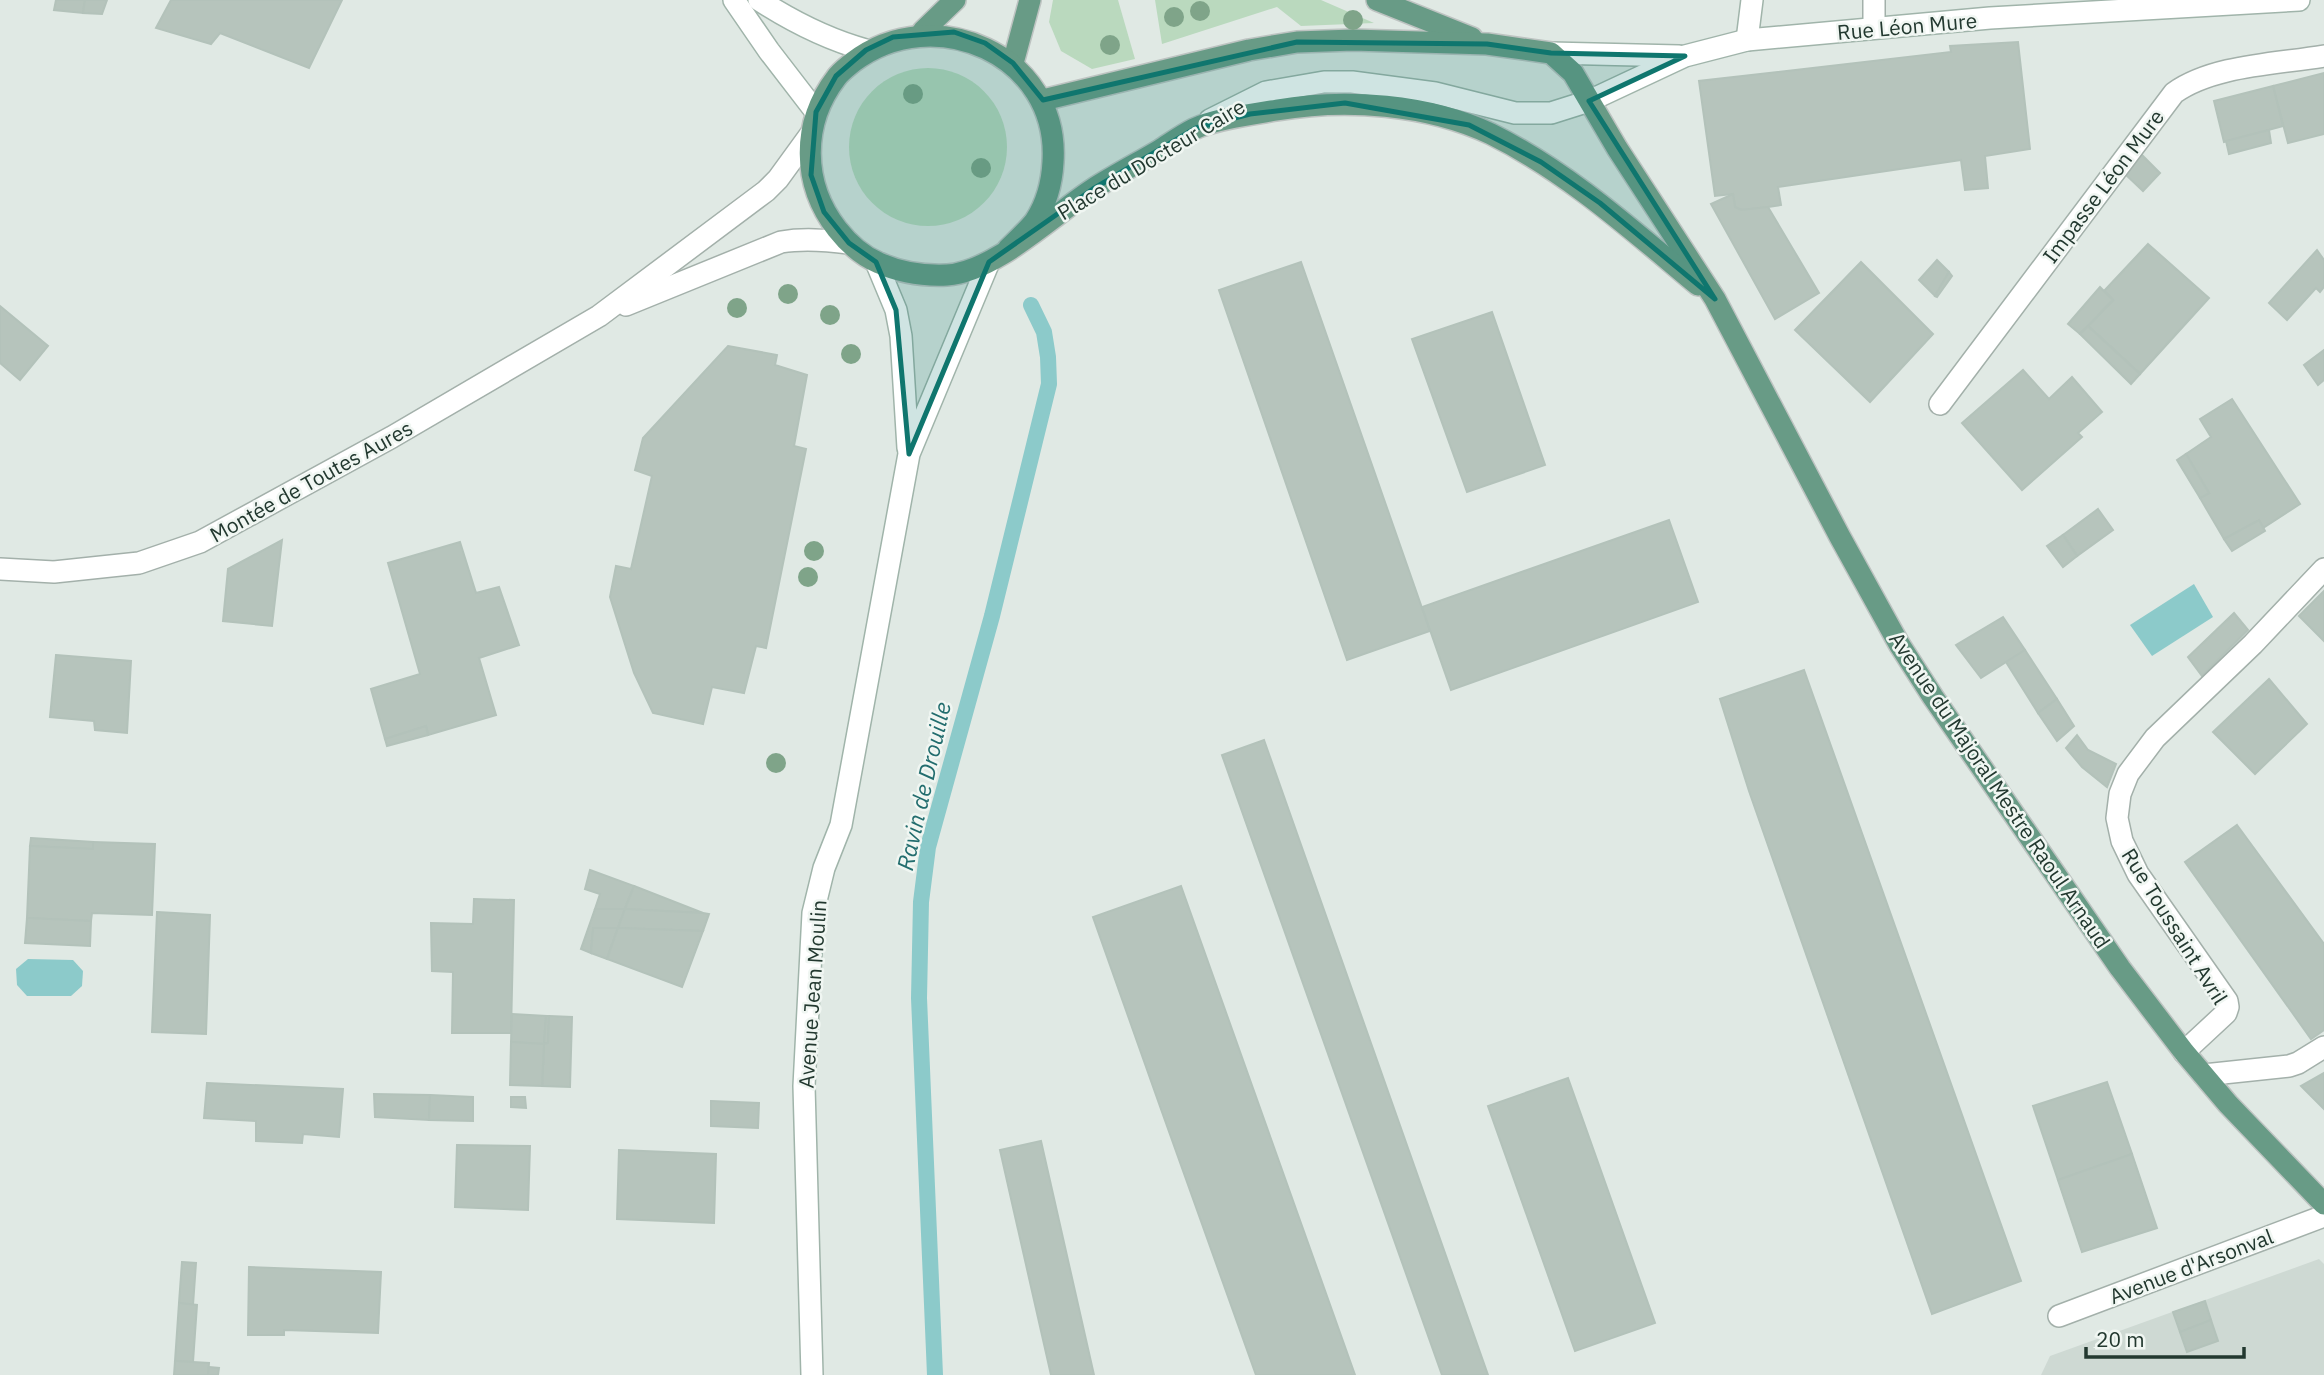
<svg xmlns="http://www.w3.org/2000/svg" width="2324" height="1375" font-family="'IBM Plex Sans',sans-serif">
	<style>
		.built { fill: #ced9d3 }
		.green { fill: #bad9be }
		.water { fill: #8ccaca }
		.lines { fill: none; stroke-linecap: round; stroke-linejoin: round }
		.stream { stroke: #8ccaca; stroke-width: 16 }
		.building { fill: #b6c4bc; stroke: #b3c2ba; stroke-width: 2 }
		.lane-casing { stroke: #a3b0aa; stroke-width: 24 }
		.street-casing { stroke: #a3b0aa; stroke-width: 24 }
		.secondary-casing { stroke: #a0b4aa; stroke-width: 24 }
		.primary-casing { stroke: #bdc3c1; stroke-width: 24 }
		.lane { stroke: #fff; stroke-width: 21 }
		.street { stroke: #fff; stroke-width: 21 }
		.secondary { stroke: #fff; stroke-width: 21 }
		.primary { stroke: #689b86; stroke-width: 21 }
		.tree { fill: #7fa489 }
		.marked { fill: #0f766e; fill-opacity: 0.2; stroke: #0f766e; stroke-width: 5; stroke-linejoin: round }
		.labels { text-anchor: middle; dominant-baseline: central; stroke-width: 5; stroke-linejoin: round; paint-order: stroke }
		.street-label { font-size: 21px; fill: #22382f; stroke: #f0f6f2 }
		.water-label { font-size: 23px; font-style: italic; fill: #226d6e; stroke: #f0f6f2 }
	</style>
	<rect width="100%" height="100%" fill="#e0e9e4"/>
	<polygon class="built" points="2319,1259 2324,1264 2324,1375 2041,1375 2050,1356"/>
	<g class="green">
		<polygon points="1053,0 1118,0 1135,59 1092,69 1061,51 1049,22"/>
		<polygon points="1155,0 1321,0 1374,23 1301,26 1277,7 1162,44"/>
		<circle cx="928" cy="147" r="79"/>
	</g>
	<g class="water">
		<polygon points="2194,584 2213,617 2152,656 2130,625"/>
		<polygon points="28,959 73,960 83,971 82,986 71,996 27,996 17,985 16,969"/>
	</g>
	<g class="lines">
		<polyline class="stream" points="935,1375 919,998 921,902 928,847 992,616 1049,384 1048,357 1044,332 1031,305"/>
	</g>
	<g class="building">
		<polygon points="56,0 85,0 83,13 54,10"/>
		<polygon points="85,0 107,0 102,14 83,13"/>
		<polygon points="171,0 342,0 309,68 220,33 211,44 156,28"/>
		<polygon points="2018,42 2030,149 1985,156 1988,188 1965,190 1961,160 1778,187 1781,205 1768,207 1741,210 1735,207 1733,194 1715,196 1699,81 1951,52 1950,46"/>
		<polygon points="2324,73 2324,134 2288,143 2273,86"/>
		<polygon points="2273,86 2283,126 2224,142 2214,101"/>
		<polygon points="2269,130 2271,143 2229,154 2226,141"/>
		<polygon points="2142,155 2160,173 2143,191 2124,173"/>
		<polygon points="1733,194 1735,207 1741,210 1768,207 1819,293 1775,319 1711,204"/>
		<polygon points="2148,244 2209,298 2140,374 2088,326 2113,300 2104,291"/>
		<polygon points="2317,250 2324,260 2324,287 2320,292 2316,288 2287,320 2269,303"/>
		<polygon points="1937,260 1949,272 1935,296 1919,280"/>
		<polygon points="1301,262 1430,631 1347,660 1219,290"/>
		<polygon points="1861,262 1933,334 1870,402 1795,330"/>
		<polygon points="1949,272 1952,276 1937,297 1935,296"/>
		<polygon points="2100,287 2113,300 2080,334 2068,324"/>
		<polygon points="0,306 48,346 20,380 0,363"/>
		<polygon points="1492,312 1545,465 1467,492 1412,339"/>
		<polygon points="2088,326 2140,374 2131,384 2080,334"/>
		<polygon points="728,346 777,355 775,365 807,375 794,446 806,449 766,648 756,646 744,693 712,687 703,724 653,713 634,673 610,597 616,566 631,569 652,476 635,470 643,438"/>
		<polygon points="2324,350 2324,380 2318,385 2304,365"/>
		<polygon points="2023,370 2049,399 2072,377 2102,412 2078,433 2082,437 2022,490 1962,423"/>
		<polygon points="2232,399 2300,504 2263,528 2259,520 2224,539 2200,498 2209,493 2186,454 2211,437 2200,419"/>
		<polygon points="2186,454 2209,493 2200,498 2177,460"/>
		<polygon points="2098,509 2113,530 2077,556 2063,535"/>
		<polygon points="1669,520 1698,602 1451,690 1422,607"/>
		<polygon points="2259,520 2265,531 2232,551 2224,539"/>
		<polygon points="2063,535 2077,556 2063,567 2047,546"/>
		<polygon points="282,540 272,626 223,621 228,569"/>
		<polygon points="460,542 476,593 499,587 519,645 479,658 496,715 428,735 426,726 385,739 371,689 420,674 388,563"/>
		<polygon points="2324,591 2324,641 2299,616"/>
		<polygon points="2234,613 2248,630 2202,676 2188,657"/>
		<polygon points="2003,617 2025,650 1981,678 1956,645"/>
		<polygon points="2025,650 2057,699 2038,713 2006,662"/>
		<polygon points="56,655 131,661 127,733 95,730 94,721 50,717"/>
		<polygon points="1804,670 2021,1281 1932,1314 1749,791 1720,699"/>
		<polygon points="2269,679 2307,724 2255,774 2213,732"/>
		<polygon points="2057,699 2074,726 2057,741 2038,713"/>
		<polygon points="426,726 428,735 387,746 385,739"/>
		<polygon points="2077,735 2088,750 2116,764 2107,787 2082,767 2066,748"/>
		<polygon points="1264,740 1488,1375 1442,1375 1222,755"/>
		<polygon points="2237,825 2324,944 2324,1030 2311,1039 2185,862"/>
		<polygon points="31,838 93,842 93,849 30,846"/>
		<polygon points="93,842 155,844 152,915 92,913 91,921 27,918 30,846 93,849"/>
		<polygon points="590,870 634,886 625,909 595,909 600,894 585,889"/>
		<polygon points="634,886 703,913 625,909"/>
		<polygon points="1181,886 1355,1375 1256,1375 1162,1112 1093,917"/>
		<polygon points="474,899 514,900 511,1033 452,1033 453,972 432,971 431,923 473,924"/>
		<polygon points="595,909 625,909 618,928 593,928 591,953 581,949"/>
		<polygon points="625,909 703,913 709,914 703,931 618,928"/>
		<polygon points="157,912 210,915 206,1034 152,1032"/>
		<polygon points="27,918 91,921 90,946 25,943"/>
		<polygon points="593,928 618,928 607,959 591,953"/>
		<polygon points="618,928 703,931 682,987 607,959"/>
		<polygon points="512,1014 546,1016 544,1044 511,1042"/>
		<polygon points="546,1016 549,1016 548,1043 544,1044"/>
		<polygon points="549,1016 572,1017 570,1087 542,1086 544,1044 548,1043"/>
		<polygon points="511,1042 544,1044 542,1086 510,1085"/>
		<polygon points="2324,1073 2324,1109 2301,1086"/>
		<polygon points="1568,1078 1655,1323 1575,1351 1488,1106"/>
		<polygon points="2107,1082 2132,1154 2058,1180 2033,1106"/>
		<polygon points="207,1083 343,1089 339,1137 303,1134 302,1143 256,1141 256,1121 204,1118"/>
		<polygon points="374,1094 430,1095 429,1120 375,1117"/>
		<polygon points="430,1095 473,1097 473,1121 429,1120"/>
		<polygon points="511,1097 525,1097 526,1108 511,1107"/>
		<polygon points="711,1101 759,1103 758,1128 711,1126"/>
		<polygon points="1041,1141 1094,1375 1051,1375 1000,1150"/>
		<polygon points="457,1145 530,1146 528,1210 455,1207"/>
		<polygon points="619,1150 716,1154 714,1223 617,1219"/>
		<polygon points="2132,1154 2157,1228 2082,1252 2058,1180"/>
		<polygon points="182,1262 196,1263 193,1305 179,1303"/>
		<polygon points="249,1267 381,1272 378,1333 284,1330 284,1335 248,1335"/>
		<polygon points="2205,1301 2211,1320 2180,1332 2173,1312"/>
		<polygon points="179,1303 197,1305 193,1362 175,1361"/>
		<polygon points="2211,1320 2218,1341 2187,1352 2180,1332"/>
		<polygon points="175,1361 209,1363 208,1375 174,1375"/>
		<polygon points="209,1367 219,1368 218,1375 208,1375"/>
	</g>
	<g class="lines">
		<g class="lane-casing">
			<polyline id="lane" points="2204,1075 2289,1066 2298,1063 2324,1047"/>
		</g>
		<g class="street-casing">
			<g id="street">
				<polyline points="1874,0 1874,28"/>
				<path d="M 626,305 L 781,242 C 804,238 826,240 849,243"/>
				<path d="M 1940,404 L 2174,93 C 2213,65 2277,64 2324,56"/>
				<polyline points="0,569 54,572 139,563 200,542 392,437 599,316 766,191 778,179 810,135"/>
				<polyline points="2184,1052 2226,1013 2228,1007 2227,1001 2138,874 2122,841 2117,818 2120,794 2128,774 2155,738 2253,644 2324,569"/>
				<polyline points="2059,1316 2324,1216"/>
			</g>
		</g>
		<g class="secondary-casing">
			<g id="secondary">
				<polyline points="734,0 769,51 816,112"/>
				<path d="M 759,0 C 793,22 826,39 866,50"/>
				<polyline points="1747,40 1752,0"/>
				<polyline points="1551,53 1679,56"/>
				<polyline points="1210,120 1266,92 1324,82 1352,82 1435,93 1515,113 1551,113 1589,101 1685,56 1747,40 1990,18 2299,0"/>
				<polyline points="876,262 896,310 901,336 908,448"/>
				<polyline points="812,1375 804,1086 813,913 824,868 841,825 909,454 989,262"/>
			</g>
		</g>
		<g class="primary-casing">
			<g id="primary">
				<polyline points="1377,0 1472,38"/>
				<polyline points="923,31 955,0"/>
				<polyline points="1013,63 1030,0"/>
				<polyline points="1043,100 1249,50 1297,42 1353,40 1487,44 1551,53 1573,73 1617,148 1715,299 1840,537 1899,644 1933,697 2120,968 2184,1052 2228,1104 2324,1204"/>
				<path d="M 1008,249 C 1017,240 1027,231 1035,221 C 1046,204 1052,182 1053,162 C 1060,55 934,0 853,62 C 847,67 840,72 836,78 C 801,124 802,184 837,229 C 848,243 862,256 879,263 C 901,273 923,276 947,275 C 995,272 1053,215 1093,189 C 1115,175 1138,163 1160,150 C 1171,143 1182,135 1194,129 C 1214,119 1253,114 1277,110 C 1345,98 1428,104 1491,134 C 1568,172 1633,231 1698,285"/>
			</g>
		</g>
		<use href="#lane" class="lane"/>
		<use href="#street" class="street"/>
		<use href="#secondary" class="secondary"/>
		<use href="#primary" class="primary"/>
	</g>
	<g class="tree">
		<circle cx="1200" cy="11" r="10"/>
		<circle cx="1174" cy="17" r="10"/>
		<circle cx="1353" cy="20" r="10"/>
		<circle cx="1110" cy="45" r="10"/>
		<circle cx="913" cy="94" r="10"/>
		<circle cx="981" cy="168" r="10"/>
		<circle cx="788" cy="294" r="10"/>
		<circle cx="737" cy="308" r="10"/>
		<circle cx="830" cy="315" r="10"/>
		<circle cx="851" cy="354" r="10"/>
		<circle cx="814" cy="551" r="10"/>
		<circle cx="808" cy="577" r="10"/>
		<circle cx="776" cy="763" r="10"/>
	</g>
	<path class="marked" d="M 954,32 L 985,43 L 1013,63 L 1043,100 L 1297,42 L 1487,44 L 1551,53 L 1685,56 L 1589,101 L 1715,299 L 1600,203 L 1541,162 L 1469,125 L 1345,103 L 1250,114 L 1196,128 L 1093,189 L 989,262 L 909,454 L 896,310 L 876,262 L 849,243 L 824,212 L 811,175 L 816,112 L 836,76 L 866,50 L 893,37 Z"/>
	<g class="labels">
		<g class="street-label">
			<text transform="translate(1907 26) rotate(-5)">Rue Léon Mure</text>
			<text transform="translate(1151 159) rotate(-31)">Place du Docteur Caire</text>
			<text transform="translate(2103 186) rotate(-53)">Impasse Léon Mure</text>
			<text transform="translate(311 481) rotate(-29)">Montée de Toutes Aures</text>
			<text transform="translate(2000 790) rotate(56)">Avenue du Majoral Mestre Raoul Arnaud</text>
			<text transform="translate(2175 926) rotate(58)">Rue Toussaint Avril</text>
			<text transform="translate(812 994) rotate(-86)">Avenue Jean Moulin</text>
			<text transform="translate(2191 1266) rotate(-21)">Avenue d'Arsonval</text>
		</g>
		<g class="water-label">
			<text transform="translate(923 786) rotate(-77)">Ravin de Drouille</text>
		</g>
	</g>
	<path d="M2086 1347v10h158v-10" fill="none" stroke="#22382f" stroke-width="3.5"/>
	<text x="2096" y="1347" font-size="21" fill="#22382f" stroke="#f0f6f2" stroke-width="5" paint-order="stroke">20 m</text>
</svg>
